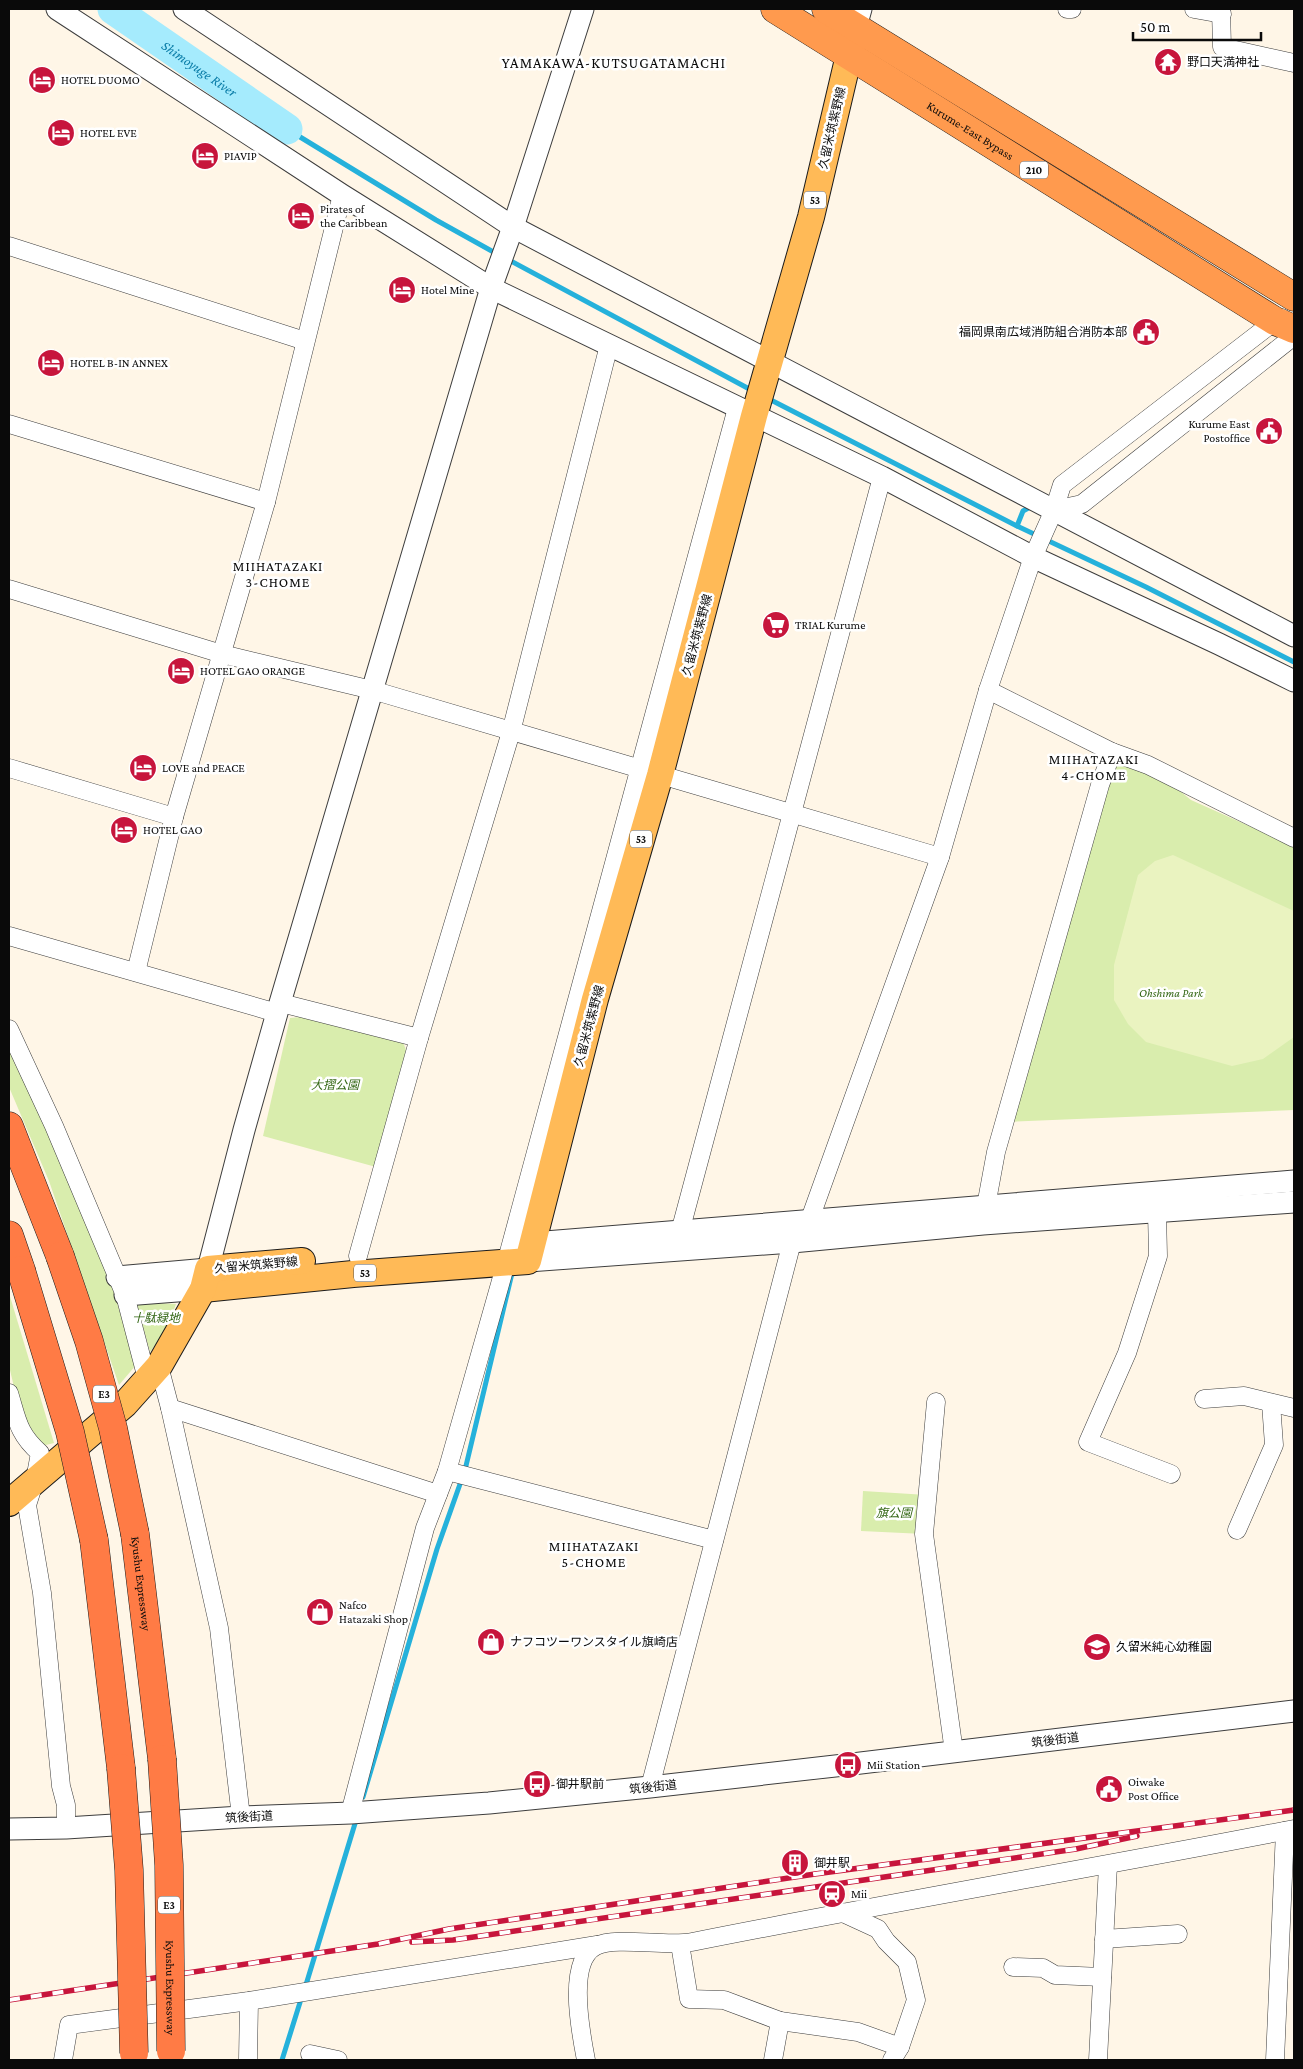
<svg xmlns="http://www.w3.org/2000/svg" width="1303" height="2069" font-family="'Crimson Pro','Noto Sans JP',serif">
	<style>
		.green { fill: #d9edad }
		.pitch { fill: #eaf3c0 }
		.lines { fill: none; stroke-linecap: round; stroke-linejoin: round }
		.stream { stroke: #25b1db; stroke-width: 5 }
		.river { stroke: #a5ebfd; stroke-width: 31 }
		.minor-casing { stroke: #3d3d3d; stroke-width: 19 }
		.tertiary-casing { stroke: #3d3d3d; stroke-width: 23 }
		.primary-casing { stroke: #1b1b1b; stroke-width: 28 }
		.trunk-casing { stroke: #1b1b1b; stroke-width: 29 }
		.motorway-casing { stroke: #1b1b1b; stroke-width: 29 }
		.minor { stroke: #fff; stroke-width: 18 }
		.tertiary { stroke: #fff; stroke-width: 21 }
		.primary { stroke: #ffba57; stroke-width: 26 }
		.trunk { stroke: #ff9a4e; stroke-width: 28 }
		.motorway { stroke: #ff7b45; stroke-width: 28 }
		.rail-casing { stroke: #c7153c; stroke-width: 5.5 }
		.rail { stroke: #fff; stroke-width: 4; stroke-dasharray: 11; stroke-linecap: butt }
		.motorway-bridge-casing { stroke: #1b1b1b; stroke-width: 29; stroke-linecap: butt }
		.motorway-bridge { stroke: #ff7b45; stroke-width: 28 }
		.labels { text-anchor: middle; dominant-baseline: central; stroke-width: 5; stroke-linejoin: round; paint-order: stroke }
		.shield { fill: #fff; stroke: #545454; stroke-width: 1 }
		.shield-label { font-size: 11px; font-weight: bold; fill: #0a0a0a }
		.poi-label { font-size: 12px; fill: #0a0a0a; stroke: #fff; text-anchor: start }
		.street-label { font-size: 12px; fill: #0a0a0a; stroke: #fff }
		.park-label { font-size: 12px; font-style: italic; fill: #346715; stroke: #fff }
		.water-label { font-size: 14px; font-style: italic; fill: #097ca7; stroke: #fff }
		.neighbourhood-label { font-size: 14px; letter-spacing: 1px; fill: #0a0a0a; stroke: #fff }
		.quarter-label { font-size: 15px; letter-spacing: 1px; fill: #0a0a0a; stroke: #fff }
	</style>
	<rect width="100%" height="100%" fill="#fff6e7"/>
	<g class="green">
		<polygon points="1112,752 1148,765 1191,800 1294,846 1294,1110 1006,1122"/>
		<polygon points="311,1016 403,1042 406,1050 376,1167 263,1136 290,1018"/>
		<polygon points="9,1047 46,1125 113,1289 136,1365 119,1385 49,1181 9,1087"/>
		<polygon points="9,1293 54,1443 42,1446 26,1437 9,1366"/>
		<polygon points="136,1302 176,1304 167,1329 150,1352"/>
		<polygon points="863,1491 927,1495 924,1534 861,1531"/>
	</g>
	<polygon class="pitch" points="1173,855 1294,911 1294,1037 1263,1059 1232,1066 1146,1042 1128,1024 1114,1000 1114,965 1138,875 1155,861"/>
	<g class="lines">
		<g class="stream">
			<polyline points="287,129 436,220 497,254"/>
			<polyline points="507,259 753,391"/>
			<polyline points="767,398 1017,526 1146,587 1294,662"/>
			<polyline points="1017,526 1023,511 1032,506"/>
			<polyline points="363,1797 437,1549 465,1470 513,1269"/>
			<polyline points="305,1988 357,1817"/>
			<polyline points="282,2060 302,1996"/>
		</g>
		<path class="river" id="s1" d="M 113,9 L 287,129"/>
		<g class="minor-casing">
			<g id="minor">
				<polyline points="1067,9 1072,9"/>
				<polyline points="1194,9 1222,14"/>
				<polyline points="1221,9 1222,47 1294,63"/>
				<polyline points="9,246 305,341"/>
				<polyline points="9,424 266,502"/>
				<polyline points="1054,510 1082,504 1294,336"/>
				<polyline points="9,589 222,654 372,690 940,857"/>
				<polyline points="988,690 1112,752 1148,765 1294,838"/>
				<polyline points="9,768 174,817"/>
				<polyline points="9,936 277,1013"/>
				<polyline points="136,972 174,817 266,502 342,195"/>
				<polyline points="281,1003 419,1038"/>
				<polyline points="9,1029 54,1126 125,1295 147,1379"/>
				<polyline points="986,1206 996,1152 1100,785 1112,752"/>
				<polyline points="1157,1212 1158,1256 1127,1353 1088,1442 1171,1474"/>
				<polyline points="677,1243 882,477"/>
				<polyline points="358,1256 419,1038 511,732 609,345"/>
				<polyline points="159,1366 170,1408 219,1628 241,1817"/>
				<path d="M 9,1393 C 17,1419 18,1434 40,1453 L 35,1480 L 27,1505 L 42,1593 L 61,1786 L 66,1805 L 66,1828"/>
				<polyline points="1204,1399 1244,1396 1294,1408"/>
				<polyline points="936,1402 924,1534 954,1752"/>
				<polyline points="170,1408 438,1494"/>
				<polyline points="447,1471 714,1540"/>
				<polyline points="1237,1530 1274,1445 1271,1403"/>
				<polyline points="650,1787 792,1242 810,1219 940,857 988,690 1033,557 1054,510 1062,485 1275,321 1282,318"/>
				<polyline points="350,1813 425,1528 447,1471 506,1263 737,408"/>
				<polyline points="841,1912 878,1929 886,1941 907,1962 916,2000 900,2047 892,2060"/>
				<polyline points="1104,1939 1178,1934"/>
				<polyline points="680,1944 689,1999 724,2000 780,2021"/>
				<polyline points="1013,1967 1043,1968 1055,1975 1102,1977"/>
				<polyline points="310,2054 338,2060"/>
				<polyline points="63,2060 69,2025 249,2001 597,1945"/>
				<polyline points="248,2060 249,2001"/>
				<path d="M 586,2060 C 581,2034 566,1961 596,1946 C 616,1936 667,1947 692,1942 C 892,1902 1094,1868 1294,1829"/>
				<polyline points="773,2060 780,2021 858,2032 900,2047"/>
				<polyline points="1098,2060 1108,1865"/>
				<polyline points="1275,2060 1285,1831"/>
			</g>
		</g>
		<g class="tertiary-casing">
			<g id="tertiary">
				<polyline points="57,9 342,195 491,288 882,477 1033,557 1219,644 1294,681"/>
				<polyline points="184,9 513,227 1294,636"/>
				<polyline points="856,27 861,9"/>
				<polyline points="533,1243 1294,1181"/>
				<polyline points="528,1261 792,1242 983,1224 1294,1202"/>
				<polyline points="117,1277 208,1269 244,1130 277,1013 491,288 513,227 583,9"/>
				<polyline points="125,1295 203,1289"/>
				<polyline points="9,1829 66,1828 241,1817 351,1813 489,1803 650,1787 844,1765 1294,1711"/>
			</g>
		</g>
		<g class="primary-casing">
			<g id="primary">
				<polyline points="203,1289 353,1274 528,1261 595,999 660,775 754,416 811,217 854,34"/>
				<polyline points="9,1503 125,1404 159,1366 203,1289 208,1269 302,1261"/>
			</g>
		</g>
		<g class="trunk-casing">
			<g id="trunk">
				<path id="s2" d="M 775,9 L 1275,321 L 1294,329"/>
				<polyline points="826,9 1294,297"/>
			</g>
		</g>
		<g class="motorway-casing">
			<g id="motorway">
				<polyline points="9,1126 60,1256"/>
				<polyline points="9,1235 21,1270"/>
				<path id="s3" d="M 135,1534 L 162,1759"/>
				<polyline points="94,1540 121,1768"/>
			</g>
		</g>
		<use href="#minor" class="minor"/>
		<use href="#tertiary" class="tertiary"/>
		<use href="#primary" class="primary"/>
		<use href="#trunk" class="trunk"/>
		<use href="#motorway" class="motorway"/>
		<g class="rail-casing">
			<g id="rail">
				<polyline points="412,1942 453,1940 1076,1849 1137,1836"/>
				<polyline points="9,2000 378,1944 449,1929 815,1874 1294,1810"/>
			</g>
		</g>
		<use href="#rail" class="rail"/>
		<g class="motorway-bridge-casing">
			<g id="motorway-bridge">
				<polyline points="60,1256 89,1341 113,1428 135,1534"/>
				<polyline points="21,1270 70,1432 94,1540"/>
				<path id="s4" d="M 162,1759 L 169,1865 L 171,2051"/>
				<polyline points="121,1768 129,1870 134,2053"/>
			</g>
		</g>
		<use href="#motorway-bridge" class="motorway-bridge"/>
	</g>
	<defs>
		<g id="temple-disc" transform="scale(1.4375)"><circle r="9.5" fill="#c7153c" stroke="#fff"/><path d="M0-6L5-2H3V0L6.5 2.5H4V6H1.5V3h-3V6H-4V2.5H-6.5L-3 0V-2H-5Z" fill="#fff"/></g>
		<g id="hotel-disc" transform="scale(1.4375)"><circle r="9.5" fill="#c7153c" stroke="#fff"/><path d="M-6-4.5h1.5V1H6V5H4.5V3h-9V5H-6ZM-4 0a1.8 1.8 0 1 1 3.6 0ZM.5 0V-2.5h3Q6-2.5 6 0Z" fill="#fff"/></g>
		<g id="civic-disc" transform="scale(1.4375)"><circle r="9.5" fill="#c7153c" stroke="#fff"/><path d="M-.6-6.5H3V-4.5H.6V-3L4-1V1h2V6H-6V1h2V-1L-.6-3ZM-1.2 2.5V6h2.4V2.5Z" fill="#fff"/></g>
		<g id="supermarket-disc" transform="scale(1.4375)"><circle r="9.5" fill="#c7153c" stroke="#fff"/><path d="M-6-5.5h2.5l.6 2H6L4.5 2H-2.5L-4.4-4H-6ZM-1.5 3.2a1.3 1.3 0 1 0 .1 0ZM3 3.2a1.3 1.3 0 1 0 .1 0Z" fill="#fff"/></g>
		<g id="shop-disc" transform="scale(1.4375)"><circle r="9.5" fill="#c7153c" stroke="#fff"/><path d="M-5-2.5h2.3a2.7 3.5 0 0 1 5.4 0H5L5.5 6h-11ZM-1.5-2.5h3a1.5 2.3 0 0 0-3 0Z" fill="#fff"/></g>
		<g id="school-disc" transform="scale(1.4375)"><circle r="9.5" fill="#c7153c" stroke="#fff"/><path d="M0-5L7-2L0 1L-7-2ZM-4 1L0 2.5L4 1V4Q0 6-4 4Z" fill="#fff"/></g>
		<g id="bus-disc" transform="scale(1.4375)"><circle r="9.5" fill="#c7153c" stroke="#fff"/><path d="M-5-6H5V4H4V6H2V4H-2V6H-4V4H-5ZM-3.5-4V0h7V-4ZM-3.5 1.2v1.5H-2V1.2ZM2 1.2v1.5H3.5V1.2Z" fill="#fff"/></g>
		<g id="building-disc" transform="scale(1.4375)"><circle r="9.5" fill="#c7153c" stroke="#fff"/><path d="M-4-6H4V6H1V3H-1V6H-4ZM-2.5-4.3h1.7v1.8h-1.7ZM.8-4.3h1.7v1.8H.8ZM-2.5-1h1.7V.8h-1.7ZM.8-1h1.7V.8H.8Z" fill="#fff"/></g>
		<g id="station-disc" transform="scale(1.4375)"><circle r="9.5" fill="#c7153c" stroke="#fff"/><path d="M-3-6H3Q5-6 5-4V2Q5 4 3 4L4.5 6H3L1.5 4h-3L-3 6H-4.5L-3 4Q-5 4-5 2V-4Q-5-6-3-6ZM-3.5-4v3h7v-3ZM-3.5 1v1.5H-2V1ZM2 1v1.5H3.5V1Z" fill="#fff"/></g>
	</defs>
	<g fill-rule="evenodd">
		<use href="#temple-disc" x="1168" y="62"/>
		<use href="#hotel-disc" x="42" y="80"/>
		<use href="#hotel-disc" x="61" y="133"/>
		<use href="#hotel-disc" x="205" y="156"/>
		<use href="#hotel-disc" x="301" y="216"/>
		<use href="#hotel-disc" x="402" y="290"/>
		<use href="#civic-disc" x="1146" y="332"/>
		<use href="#hotel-disc" x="51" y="363"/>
		<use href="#civic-disc" x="1269" y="431"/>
		<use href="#supermarket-disc" x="776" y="625"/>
		<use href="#hotel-disc" x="181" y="671"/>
		<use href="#hotel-disc" x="143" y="768"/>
		<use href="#hotel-disc" x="124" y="830"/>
		<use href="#shop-disc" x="320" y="1612"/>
		<use href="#shop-disc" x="491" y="1642"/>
		<use href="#school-disc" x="1097" y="1647"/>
		<use href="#bus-disc" x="848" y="1765"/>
		<use href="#bus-disc" x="537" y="1784"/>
		<use href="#civic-disc" x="1109" y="1789"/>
		<use href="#building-disc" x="795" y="1863"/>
		<use href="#station-disc" x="832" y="1894"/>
	</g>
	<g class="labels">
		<g class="shield">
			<rect x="1020" y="161.5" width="28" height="17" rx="4"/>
			<rect x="804" y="191.5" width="22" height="17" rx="4"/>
			<rect x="630" y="830.5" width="22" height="17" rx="4"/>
			<rect x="354" y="1264.5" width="22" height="17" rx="4"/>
			<rect x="93" y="1385.5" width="22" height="17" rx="4"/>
			<rect x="158" y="1896.5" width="22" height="17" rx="4"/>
		</g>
		<g class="shield-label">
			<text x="1034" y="170">210</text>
			<text x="815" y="200">53</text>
			<text x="641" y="839">53</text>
			<text x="365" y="1273">53</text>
			<text x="104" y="1394">E3</text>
			<text x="169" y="1905">E3</text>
		</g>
		<g class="poi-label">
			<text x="1187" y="62">野口天満神社</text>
			<text x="61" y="80">HOTEL DUOMO</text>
			<text x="80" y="133">HOTEL EVE</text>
			<text x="224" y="156">PIAVIP</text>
			<text x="320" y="209">Pirates of<tspan x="320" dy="14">the Caribbean</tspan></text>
			<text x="421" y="290">Hotel Mine</text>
			<text x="1127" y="332" text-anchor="end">福岡県南広域消防組合消防本部</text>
			<text x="70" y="363">HOTEL B-IN ANNEX</text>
			<text x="1250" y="424" text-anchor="end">Kurume East<tspan x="1250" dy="14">Postoffice</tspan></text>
			<text x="795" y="625">TRIAL Kurume</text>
			<text x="200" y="671">HOTEL GAO ORANGE</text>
			<text x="162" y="768">LOVE and PEACE</text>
			<text x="143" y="830">HOTEL GAO</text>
			<text x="339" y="1605">Nafco<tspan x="339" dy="14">Hatazaki Shop</tspan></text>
			<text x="510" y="1642">ナフコツーワンスタイル旗崎店</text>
			<text x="1116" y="1647">久留米純心幼稚園</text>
			<text x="867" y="1765">Mii Station</text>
			<text x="1128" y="1782">Oiwake<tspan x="1128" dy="14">Post Office</tspan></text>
			<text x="556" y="1784">御井駅前</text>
			<text x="814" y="1863">御井駅</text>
			<text x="851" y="1894">Mii</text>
		</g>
		<g class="street-label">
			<text transform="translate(832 128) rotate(-77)">久留米筑紫野線</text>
			<text stroke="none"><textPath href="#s2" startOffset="230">Kurume-East Bypass</textPath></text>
			<text transform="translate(697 635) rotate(-75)">久留米筑紫野線</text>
			<text transform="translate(589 1026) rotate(-75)">久留米筑紫野線</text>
			<text transform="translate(256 1265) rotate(-5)">久留米筑紫野線</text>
			<text stroke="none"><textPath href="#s3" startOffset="50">Kyushu Expressway</textPath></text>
			<text transform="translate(1055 1740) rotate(-7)">筑後街道</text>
			<text transform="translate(653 1787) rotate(-6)">筑後街道</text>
			<text transform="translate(249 1817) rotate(-3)">筑後街道</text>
			<text stroke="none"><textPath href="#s4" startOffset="229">Kyushu Expressway</textPath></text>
		</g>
		<g class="park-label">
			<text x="1171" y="993">Ohshima Park</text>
			<text x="335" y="1085">大摺公園</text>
			<text x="156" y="1318">十駄緑地</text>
			<text x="894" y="1513">旗公園</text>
		</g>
		<g class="water-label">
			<text stroke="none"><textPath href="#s1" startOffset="105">Shimoyuge River</textPath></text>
		</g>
		<g class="neighbourhood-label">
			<text x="278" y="566">MIIHATAZAKI<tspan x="278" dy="16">3-CHOME</tspan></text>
			<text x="1094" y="759">MIIHATAZAKI<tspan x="1094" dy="16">4-CHOME</tspan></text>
			<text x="594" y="1546">MIIHATAZAKI<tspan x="594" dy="16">5-CHOME</tspan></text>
		</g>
		<g class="quarter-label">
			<text x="614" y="63">YAMAKAWA-KUTSUGATAMACHI</text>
		</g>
	</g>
	<rect width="1303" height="2069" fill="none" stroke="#0a0a0a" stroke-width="20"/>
	<path d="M1133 32v8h128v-8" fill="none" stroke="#0a0a0a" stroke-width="2.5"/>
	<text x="1140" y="32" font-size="15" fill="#0a0a0a" stroke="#ffffff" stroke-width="4" paint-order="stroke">50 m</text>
</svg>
